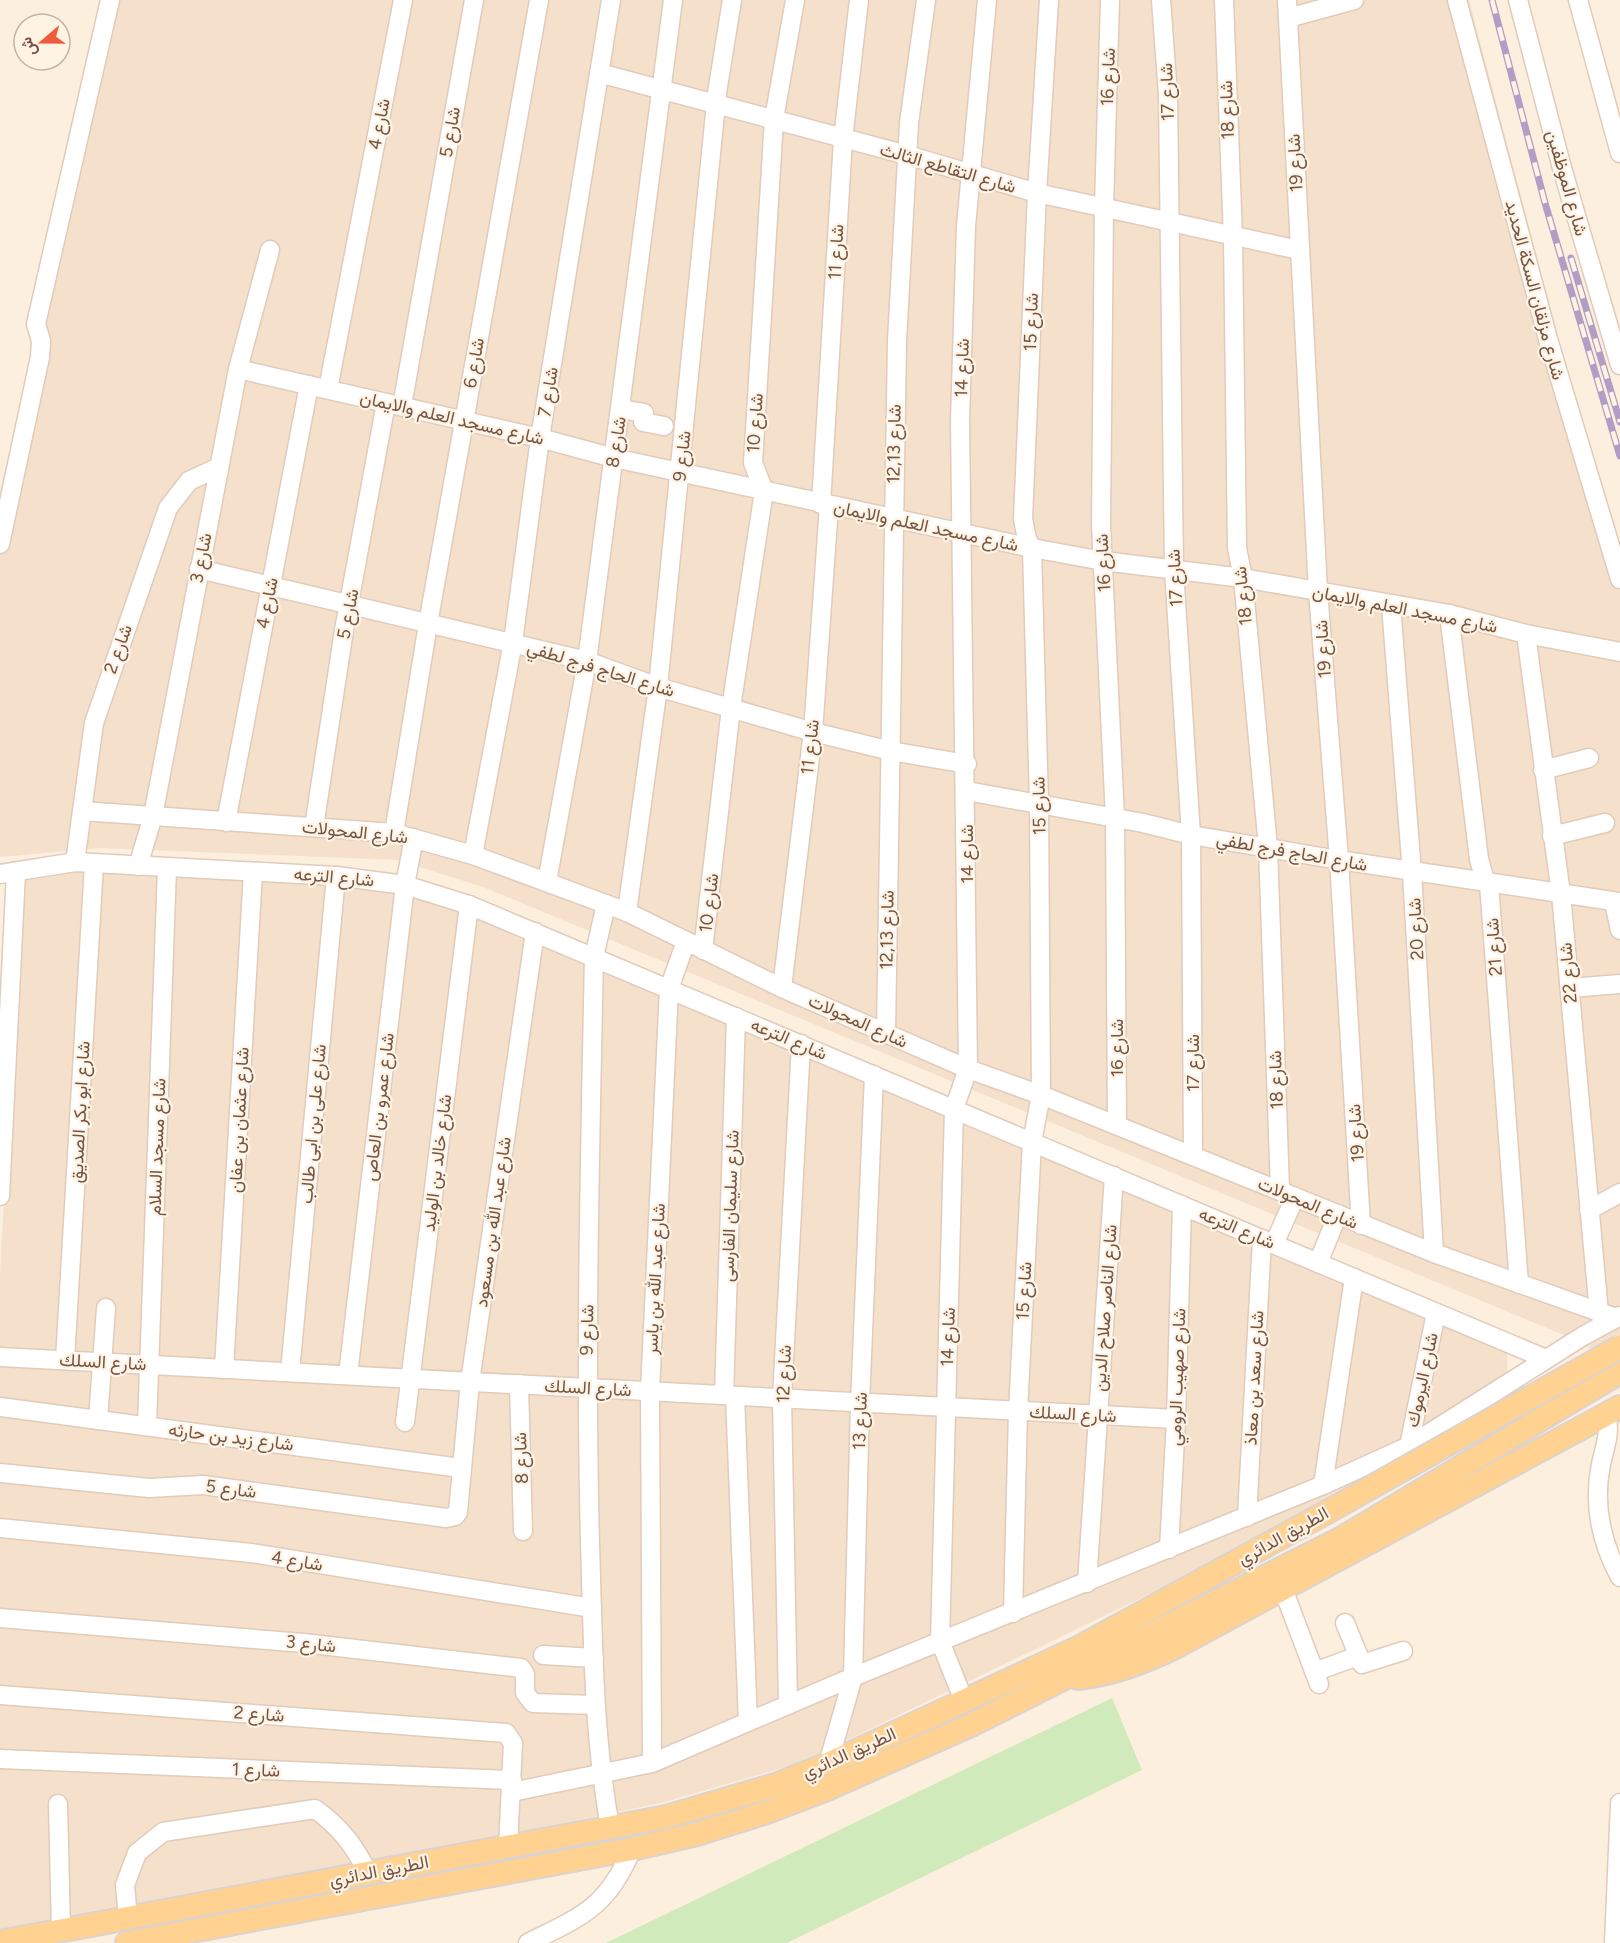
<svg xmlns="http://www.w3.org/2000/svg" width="1620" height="1943" font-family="Figtree,Vazirmatn,sans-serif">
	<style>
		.residential { fill: #f5e0cc }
		.green { fill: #d1eabc }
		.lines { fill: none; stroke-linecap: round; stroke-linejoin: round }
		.minor-casing { stroke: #e1cbba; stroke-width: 21 }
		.major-casing { stroke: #dbd3cf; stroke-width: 26 }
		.minor { stroke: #fff; stroke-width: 18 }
		.major { stroke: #ffd292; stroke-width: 22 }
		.rail-casing { stroke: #b19dc5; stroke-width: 7 }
		.rail { stroke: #fff3e4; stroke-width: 4.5; stroke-dasharray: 14; stroke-linecap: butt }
		.major-bridge-casing { stroke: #dbd3cf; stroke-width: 26; stroke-linecap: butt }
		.major-bridge { stroke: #ffd292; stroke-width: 22 }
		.labels { text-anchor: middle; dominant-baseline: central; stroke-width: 4.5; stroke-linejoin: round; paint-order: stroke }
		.street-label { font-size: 18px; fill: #735445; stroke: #fff3e4 }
	</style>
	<rect width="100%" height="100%" fill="#fdefdd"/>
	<g class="residential">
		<polygon points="109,0 1469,0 1620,570 1620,1361 1616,1364 1571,1338 483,887 398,860 99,848 0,857 0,528"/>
		<polygon points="68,866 411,892 1508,1334 1506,1398 1170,1584 800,1763 661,1803 0,1939 0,1274 21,881"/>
	</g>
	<polygon class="green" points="1112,1698 1142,1770 787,1943 606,1943"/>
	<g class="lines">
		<g class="minor-casing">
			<g id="minor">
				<polyline points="1110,0 1104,207 1101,525 1115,818 1117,1125"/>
				<polyline points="1161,0 1168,95 1174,570 1191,835 1193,1156"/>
				<polyline points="1224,0 1233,237 1237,548 1243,578 1268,847 1280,1190"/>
				<polyline points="1287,0 1318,591 1339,860 1361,1225"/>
				<polyline points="1457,0 1548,339 1620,579"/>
				<polyline points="1518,0 1562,168 1620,365"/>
				<polyline points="1578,0 1620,153"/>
				<polyline points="1288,18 1354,0"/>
				<polyline points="599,73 907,155 1037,193 1299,250"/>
				<polyline points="238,369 540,438 614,458 1032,548 1103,561 1243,578 1449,614 1526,634 1620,652"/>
				<polyline points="328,389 403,0"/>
				<polyline points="402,406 474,0"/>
				<polyline points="621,409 644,413 643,422 664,426"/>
				<polyline points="821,504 843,139 859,0"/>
				<polyline points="0,544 40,357 41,341 36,324 110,0"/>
				<polyline points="199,569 587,661 658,687 813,732 891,751 967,764"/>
				<polyline points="1391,605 1412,873 1434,1253"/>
				<polyline points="1449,614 1479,859 1484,877 1489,884 1519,1284"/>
				<polyline points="1526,634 1561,894 1599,1313"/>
				<polyline points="1543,770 1589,758"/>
				<polyline points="967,791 1143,823 1191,835 1339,860 1620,902"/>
				<polyline points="82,811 394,833 473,855 627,912 782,988 968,1069 1041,1095 1434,1253 1616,1318"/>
				<polyline points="226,822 309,385"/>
				<polyline points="314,827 344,630 386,403"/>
				<polyline points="394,833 428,624 539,0"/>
				<polyline points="1552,836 1605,823"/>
				<polyline points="473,855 513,642 540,438 611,0"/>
				<polyline points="75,862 94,723 168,508 189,481 219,467"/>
				<polyline points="138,866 153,816 238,369 270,250"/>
				<polyline points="0,874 75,862 336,876 405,885 469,905 1546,1359"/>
				<polyline points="547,882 587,661 673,0"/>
				<polyline points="1614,902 1620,930"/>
				<path d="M 606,904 L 594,957 C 590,1152 585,1347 590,1543 C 593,1638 593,1733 610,1827"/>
				<polyline points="627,912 658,687 717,93 732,0"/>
				<polyline points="703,950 731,708 764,491 753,463 774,119 795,0"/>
				<polyline points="782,988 813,732 829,506"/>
				<polyline points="1570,988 1620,984"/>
				<polyline points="886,1033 897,341 909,123 926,0"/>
				<polyline points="0,1196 16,872"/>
				<polyline points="1589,1210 1620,1193"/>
				<polyline points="1274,1244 1295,1197"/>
				<polyline points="1318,1263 1338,1214"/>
				<polyline points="0,1357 1176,1419"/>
				<polyline points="65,1360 94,864"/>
				<polyline points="224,1369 253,872"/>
				<polyline points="290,1372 336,876"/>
				<polyline points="348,1375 405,885 414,838"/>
				<polyline points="519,1384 523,1531"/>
				<polyline points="724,1395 736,1017"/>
				<polyline points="735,1396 748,1722"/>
				<polyline points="0,1407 461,1468"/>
				<path d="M 1606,1414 C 1611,1433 1605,1446 1601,1464 C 1593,1503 1601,1542 1620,1577"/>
				<polyline points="98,1420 106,1308"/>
				<polyline points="405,1422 469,905"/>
				<polyline points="147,1426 167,868"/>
				<polyline points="1409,1446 1436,1313"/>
				<polyline points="0,1473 149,1488 203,1485 446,1518 455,1516 458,1512 470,1382 535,932"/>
				<polyline points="1323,1485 1354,1278"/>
				<polyline points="1247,1517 1262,1239"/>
				<polyline points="0,1528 251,1553 592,1608"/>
				<polyline points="1169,1549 1176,1419 1182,1205"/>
				<polyline points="1087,1583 1114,1176"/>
				<polyline points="1283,1589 1319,1684"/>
				<polyline points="1013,1613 1018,1411 1032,1142 1041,1095 1039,804 1032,548 1027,539 1023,519 1037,193 1049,0"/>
				<polyline points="0,1618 303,1643 521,1668 525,1674 525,1693 533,1703 595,1705"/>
				<polyline points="1345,1623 1362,1664 1403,1651"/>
				<polyline points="543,1655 594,1658"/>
				<polyline points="1314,1672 1358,1656"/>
				<polyline points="0,1695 506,1733 513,1743 508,1847"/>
				<polyline points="964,1701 940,1641 954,1109 968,1069 960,421 966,226 987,0"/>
				<polyline points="788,1705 782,1398 801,1044"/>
				<polyline points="0,1759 512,1780"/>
				<polyline points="652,1763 650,1391 669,989 686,941"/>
				<polyline points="828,1764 853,1677 860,1403 874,1075"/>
				<polyline points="512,1792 652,1763 853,1677 1323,1485 1409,1446 1583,1336 1620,1316"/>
				<polyline points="58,1804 61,1931"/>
				<path d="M 128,1918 L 125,1885 L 137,1853 L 163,1832 L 315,1809 C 340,1827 354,1845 368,1873"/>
				<path d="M 528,1943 C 582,1916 607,1908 632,1849"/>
				<polyline points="1614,1943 1620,1803"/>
			</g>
		</g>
		<g class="major-casing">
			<g id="major">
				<path d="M 1078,1678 C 1114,1674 1145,1662 1177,1646 L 1620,1407"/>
				<polyline points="0,1942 666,1817 775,1785 828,1764 1080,1647 1329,1511"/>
				<polyline points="127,1943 632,1849 697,1834 764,1813 827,1789 973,1724 1344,1537 1620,1372"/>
			</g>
		</g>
		<use href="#minor" class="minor"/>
		<use href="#major" class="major"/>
		<g class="rail-casing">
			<g id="rail">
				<polyline points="1492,0 1545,203 1620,456"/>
				<polyline points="1571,258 1620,422"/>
			</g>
		</g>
		<use href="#rail" class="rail"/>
		<g class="major-bridge-casing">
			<polyline id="major-bridge" points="1329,1511 1620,1347"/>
		</g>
		<use href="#major-bridge" class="major-bridge"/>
	</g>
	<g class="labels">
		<g class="street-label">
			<text transform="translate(1108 77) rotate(-88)">شارع 16</text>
			<text transform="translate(1167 92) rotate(-92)">شارع 17</text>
			<text transform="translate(1227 110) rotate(-92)">شارع 18</text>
			<text transform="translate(379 124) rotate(-79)">شارع 4</text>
			<text transform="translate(450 132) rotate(-80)">شارع 5</text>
			<text transform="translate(1295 163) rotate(-93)">شارع 19</text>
			<text transform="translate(948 168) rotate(16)">شارع التقاطع الثالث</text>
			<text transform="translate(1567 183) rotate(74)">شارع الموظفين</text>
			<text transform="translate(836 252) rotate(-87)">شارع 11</text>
			<text transform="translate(1535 290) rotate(75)">شارع مزلقان السكة الحديد</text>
			<text transform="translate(1031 322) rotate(-88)">شارع 15</text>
			<text transform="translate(474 363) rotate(-80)">شارع 6</text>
			<text transform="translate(962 368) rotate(-88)">شارع 14</text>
			<text transform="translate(548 392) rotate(-81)">شارع 7</text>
			<text transform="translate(452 418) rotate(13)">شارع مسجد العلم والايمان</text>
			<text transform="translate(755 423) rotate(-86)">شارع 10</text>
			<text transform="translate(616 442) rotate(-81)">شارع 8</text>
			<text transform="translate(894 444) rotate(-89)">شارع 12,13</text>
			<text transform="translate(682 456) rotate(-84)">شارع 9</text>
			<text transform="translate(926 526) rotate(12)">شارع مسجد العلم والايمان</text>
			<text transform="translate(201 558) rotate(-79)">شارع 3</text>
			<text transform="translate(1103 563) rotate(-93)">شارع 16</text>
			<text transform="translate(1175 578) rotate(-93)">شارع 17</text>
			<text transform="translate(1243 596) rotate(-96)">شارع 18</text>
			<text transform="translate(267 603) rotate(-79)">شارع 4</text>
			<text transform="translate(1405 609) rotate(11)">شارع مسجد العلم والايمان</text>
			<text transform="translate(348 614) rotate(-79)">شارع 5</text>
			<text transform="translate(118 649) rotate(-70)">شارع 2</text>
			<text transform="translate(1323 649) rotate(-94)">شارع 19</text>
			<text transform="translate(601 669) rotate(17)">شارع الحاج فرج لطفي</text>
			<text transform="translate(810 747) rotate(-84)">شارع 11</text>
			<text transform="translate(1039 806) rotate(-91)">شارع 15</text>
			<text transform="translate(355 832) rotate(6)">شارع المحولات</text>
			<text transform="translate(1292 852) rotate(10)">شارع الحاج فرج لطفي</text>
			<text transform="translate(967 854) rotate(-90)">شارع 14</text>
			<text transform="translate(334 877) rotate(5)">شارع الترعه</text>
			<text transform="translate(709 903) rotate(-83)">شارع 10</text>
			<text transform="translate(1416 929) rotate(-93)">شارع 20</text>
			<text transform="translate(887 930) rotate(-89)">شارع 12,13</text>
			<text transform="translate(1494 947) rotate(-94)">شارع 21</text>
			<text transform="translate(1568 973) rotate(-95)">شارع 22</text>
			<text transform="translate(858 1021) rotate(24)">شارع المحولات</text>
			<text transform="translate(789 1039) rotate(23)">شارع الترعه</text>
			<text transform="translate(1117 1048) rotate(-90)">شارع 16</text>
			<text transform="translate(1193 1063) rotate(-90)">شارع 17</text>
			<text transform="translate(1276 1080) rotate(-92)">شارع 18</text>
			<text transform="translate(379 1107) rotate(-83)">شارع عمرو بن العاص</text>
			<text transform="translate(80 1112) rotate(-87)">شارع ابو بكر الصديق</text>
			<text transform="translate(239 1120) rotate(-87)">شارع عثمان بن عفان</text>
			<text transform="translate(313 1124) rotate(-85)">شارع على بن ابى طالب</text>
			<text transform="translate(1356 1133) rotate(-94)">شارع 19</text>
			<text transform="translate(157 1147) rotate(-88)">شارع مسجد السلام</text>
			<text transform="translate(437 1163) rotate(-83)">شارع خالد بن الوليد</text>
			<text transform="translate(1308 1203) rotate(23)">شارع المحولات</text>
			<text transform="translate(730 1206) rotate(-88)">شارع سليمان الفارسى</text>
			<text transform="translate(493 1222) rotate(-82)">شارع عبد الله بن مسعود</text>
			<text transform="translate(1237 1228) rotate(23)">شارع الترعه</text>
			<text transform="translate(655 1279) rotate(-87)">شارع عبد الله بن ياسر</text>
			<text transform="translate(1024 1291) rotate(-87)">شارع 15</text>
			<text transform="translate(1105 1308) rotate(-86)">شارع الناصر صلاح الدين</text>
			<text transform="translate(587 1330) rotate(-89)">شارع 9</text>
			<text transform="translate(948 1337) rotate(-88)">شارع 14</text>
			<text transform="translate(103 1362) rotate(3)">شارع السلك</text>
			<text transform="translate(784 1374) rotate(-88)">شارع 12</text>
			<text transform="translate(1177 1377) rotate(-88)">شارع صهيب الرومي</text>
			<text transform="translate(1254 1378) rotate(-87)">شارع سعد بن معاذ</text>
			<text transform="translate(1422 1380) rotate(-78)">شارع اليرموك</text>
			<text transform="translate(588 1388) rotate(3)">شارع السلك</text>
			<text transform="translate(1073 1414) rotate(3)">شارع السلك</text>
			<text transform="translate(860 1421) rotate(-88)">شارع 13</text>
			<text transform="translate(231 1437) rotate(7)">شارع زيد بن حارثه</text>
			<text transform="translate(521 1458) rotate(-92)">شارع 8</text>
			<text transform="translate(231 1489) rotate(7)">شارع 5</text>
			<text transform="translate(1283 1536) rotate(-29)">الطريق الدائري</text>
			<text transform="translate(297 1561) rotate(9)">شارع 4</text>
			<text transform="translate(311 1644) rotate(6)">شارع 3</text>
			<text transform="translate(259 1714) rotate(4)">شارع 2</text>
			<text transform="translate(849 1753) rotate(-24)">الطريق الدائري</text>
			<text transform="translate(256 1770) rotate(2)">شارع 1</text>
			<text transform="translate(379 1871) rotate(-11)">الطريق الدائري</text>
		</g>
	</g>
	<g transform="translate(42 42) rotate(250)"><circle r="28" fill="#fff3e4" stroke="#c7b3a4" stroke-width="1.5"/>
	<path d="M0-4.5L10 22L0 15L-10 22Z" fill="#ed5c3c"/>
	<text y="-9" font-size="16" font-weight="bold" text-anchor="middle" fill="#735445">ش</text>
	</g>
</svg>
